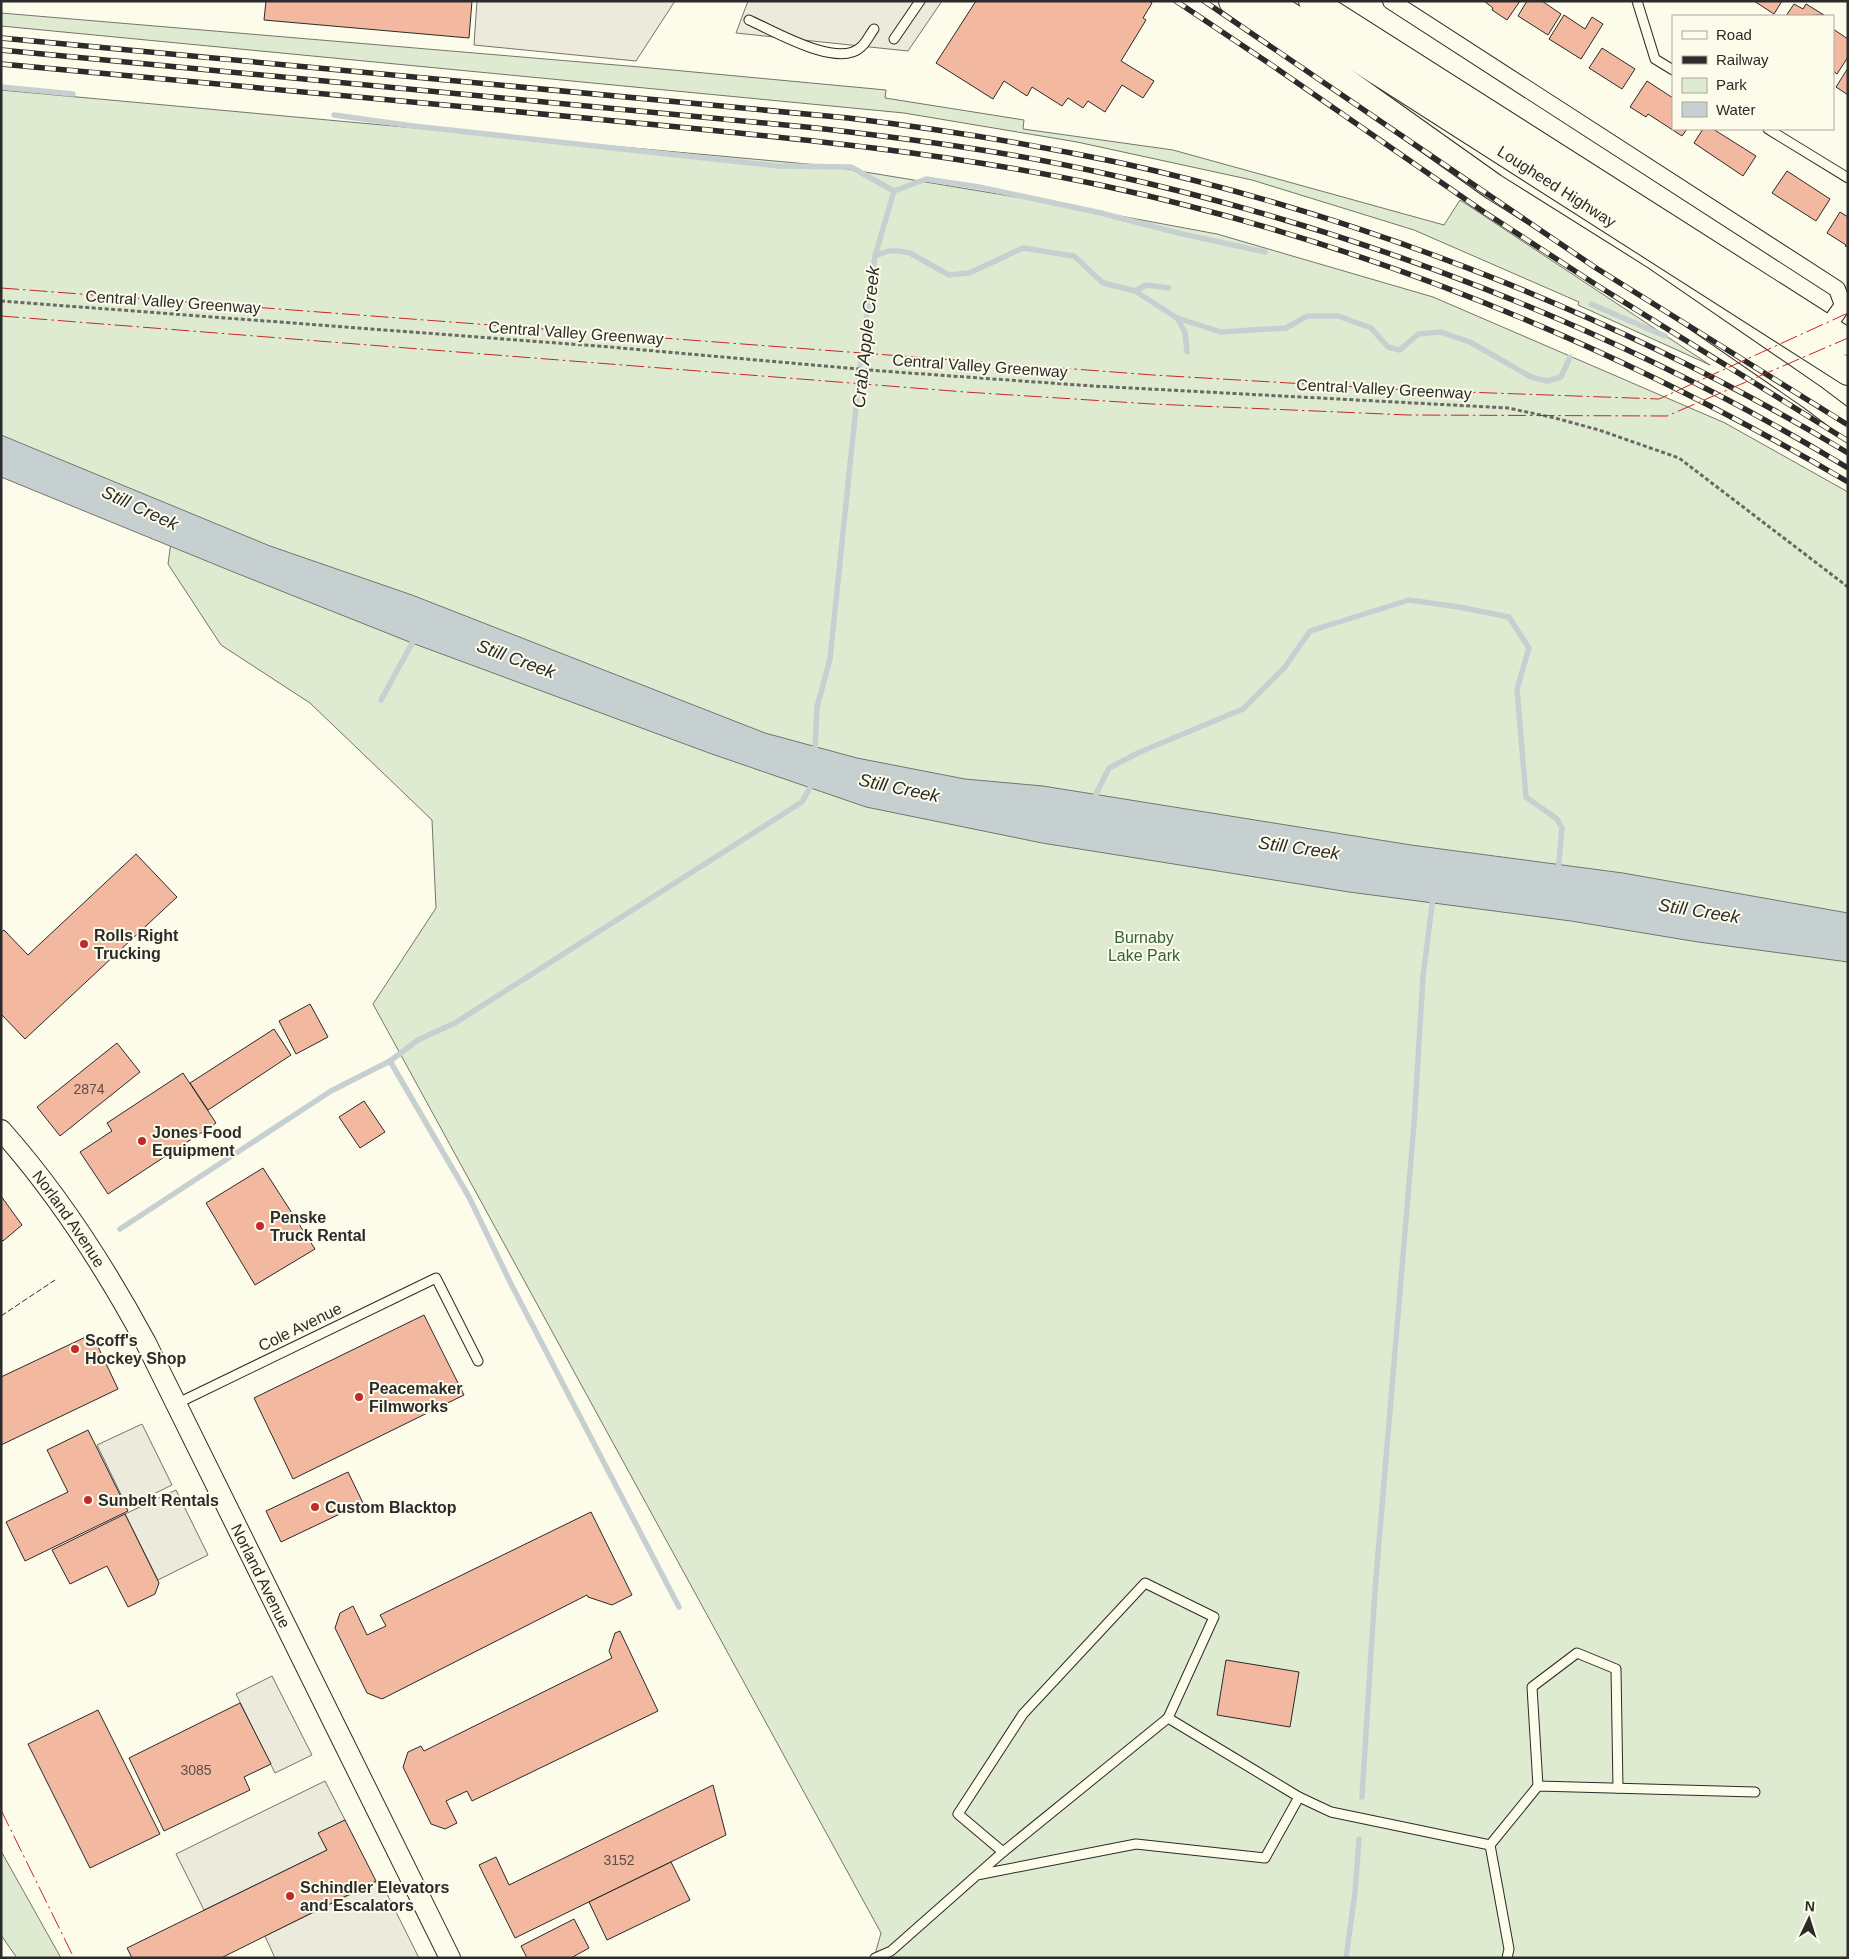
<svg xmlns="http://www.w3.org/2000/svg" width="1849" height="1959" font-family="Arial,sans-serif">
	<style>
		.green { fill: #deebd1; stroke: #74746e }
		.parking { fill: #eceadb; stroke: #74746e }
		.water { fill: #c7d0d0; stroke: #74746e }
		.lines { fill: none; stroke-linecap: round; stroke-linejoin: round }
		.stream { stroke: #c7d0d0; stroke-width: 5.5 }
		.building { fill: #f2b8a0; stroke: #2b2b2b }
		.service-casing { stroke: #2b2b2b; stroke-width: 11 }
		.minor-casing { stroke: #2b2b2b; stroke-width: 18 }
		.tertiary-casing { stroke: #2b2b2b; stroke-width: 22 }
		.primary-casing { stroke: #2b2b2b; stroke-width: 28 }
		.path { stroke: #6a6964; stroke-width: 3; stroke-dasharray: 4 2.5; stroke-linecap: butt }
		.service { stroke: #fdfbea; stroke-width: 9 }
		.minor { stroke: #fdfbea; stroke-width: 16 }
		.tertiary { stroke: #fdfbea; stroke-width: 20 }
		.primary { stroke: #fdfbea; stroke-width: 26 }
		.rail-casing { stroke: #2b2b2b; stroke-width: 5.5 }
		.rail { stroke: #fdfbea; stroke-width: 4; stroke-dasharray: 11; stroke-linecap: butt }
		.fence { stroke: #2b2b2b; stroke-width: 1; stroke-dasharray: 6 2.5; stroke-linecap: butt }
		.power { stroke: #c62828; stroke-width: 1; stroke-dasharray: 18 4 2.5 4; stroke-linecap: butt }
		.poi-dot { fill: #c62828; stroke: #fdfbea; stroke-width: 2 }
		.labels { text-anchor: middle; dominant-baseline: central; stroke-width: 4; stroke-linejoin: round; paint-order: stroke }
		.number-label { font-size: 14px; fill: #5d4e48 }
		.street-label { font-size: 16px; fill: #2b2b2b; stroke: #fdfbea }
		.poi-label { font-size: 16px; font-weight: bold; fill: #2b2b2b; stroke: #fdfbea; text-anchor: start }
		.park-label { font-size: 16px; fill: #34623c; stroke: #fdfbea }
		.water-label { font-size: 18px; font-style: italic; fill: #2b2b2b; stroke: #fdfbea }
	</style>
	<rect width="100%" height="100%" fill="#fdfbea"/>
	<g class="green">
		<polygon points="1,13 640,67 886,90 885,98 1024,120 1023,129 1173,150 1444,225 1460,200 1710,365 1578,305 1579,302 1414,230 1252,180 1077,142 904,113 1,26"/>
		<polygon points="1,90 829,166 1034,200 1217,234 1433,297 1725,423 1848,492 1848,1958 874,1958 881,1933 373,1004 436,908 432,820 310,703 221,645 168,564 174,520 1,454"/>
		<polygon points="1,1851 61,1958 17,1958 1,1935"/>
	</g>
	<g class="parking">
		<polygon points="477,1 675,1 636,61 474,45"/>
		<polygon points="748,1 942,1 908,51 736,33"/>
		<polygon points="142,1424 172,1485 127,1507 97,1445"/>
		<polygon points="176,1490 208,1555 158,1580 125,1514"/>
		<polygon points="272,1676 312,1755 275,1773 236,1694"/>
		<polygon points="325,1781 345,1820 319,1833 327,1850 204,1910 176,1854"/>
		<polygon points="380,1880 419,1958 275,1958 265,1936"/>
	</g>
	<polygon class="water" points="1,435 270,546 412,595 765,733 857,758 965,779 1043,786 1411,845 1623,873 1848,913 1848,962 1698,942 1571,921 1349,892 1042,843 866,807 709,753 412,643 231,571 1,477"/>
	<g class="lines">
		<g class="stream">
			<polyline points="1,87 73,94"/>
			<polyline points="334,115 413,126 778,166 851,167 894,191 926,179 979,187 1101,213 1178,233 1265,252"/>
			<polyline points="875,256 894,191"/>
			<polyline points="1135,291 1146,285 1169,288"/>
			<polyline points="1591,304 1665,336"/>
			<polyline points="1177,318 1185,332 1187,352"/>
			<polyline points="381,700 415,638"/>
			<polyline points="815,751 817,707 830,659 861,358 875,256 888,251 899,251 910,253 949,275 969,273 1023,248 1074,256 1103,283 1135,291 1177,318 1221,332 1286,328 1307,316 1338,316 1371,328 1388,347 1400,350 1418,334 1441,332 1470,342 1531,377 1547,381 1561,377 1570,357"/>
			<polyline points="1096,800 1096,794 1109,768 1140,752 1243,709 1285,667 1310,631 1409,600 1459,607 1509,617 1529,648 1517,689 1526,797 1557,819 1562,828 1558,871"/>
			<polyline points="390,1061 469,1197 511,1284 679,1607"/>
			<polyline points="120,1229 331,1091 390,1061 418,1040 455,1023 802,802 813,782"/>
			<polyline points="1362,1797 1375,1590 1414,1124 1423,977 1433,897"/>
			<polyline points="1346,1958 1355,1892 1359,1839"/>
		</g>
	</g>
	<g class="building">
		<polygon points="266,1 472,1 469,38 264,20"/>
		<polygon points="976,1 1149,1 1152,3 1143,18 1146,20 1121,61 1154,81 1143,98 1122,85 1105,112 1088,101 1083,108 1068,98 1062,106 1032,87 1027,96 1004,81 993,99 936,63"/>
		<polygon points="1484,1 1520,1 1507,20 1492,10 1493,8"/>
		<polygon points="1527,1 1542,1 1561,14 1548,35 1518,16"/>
		<polygon points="1754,1 1782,1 1774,14"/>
		<polygon points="1794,4 1803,9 1806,4 1824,15 1786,16"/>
		<polygon points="1564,15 1585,29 1592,17 1603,24 1581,59 1549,39"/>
		<polygon points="1833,29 1848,39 1848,57 1837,74 1833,71"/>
		<polygon points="1602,48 1635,69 1622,89 1589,68"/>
		<polygon points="1848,68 1848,95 1836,87"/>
		<polygon points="1647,81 1673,98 1673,129 1687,129 1682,136 1648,114 1646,117 1630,107"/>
		<polygon points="1703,129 1713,129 1756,156 1743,176 1694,143"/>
		<polygon points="1787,171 1830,199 1816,221 1772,193"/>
		<polygon points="1840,212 1848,217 1848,247 1845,246 1846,245 1827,233"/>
		<polygon points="136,854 177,897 25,1039 1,1014 1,932 4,930 28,955"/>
		<polygon points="310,1004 328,1037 296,1054 279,1021"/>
		<polygon points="274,1029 291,1055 208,1110 190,1083"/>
		<polygon points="117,1043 140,1072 60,1136 37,1107"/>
		<polygon points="183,1073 216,1123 108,1194 80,1152 112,1131 107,1123"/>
		<polygon points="364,1101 385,1132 360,1148 339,1117"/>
		<polygon points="263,1168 315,1249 255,1285 206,1203"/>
		<polygon points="1,1196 22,1225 3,1241 1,1239"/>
		<polygon points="424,1315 464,1395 293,1479 254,1398"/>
		<polygon points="92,1334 118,1389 1,1445 1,1377"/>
		<polygon points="88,1430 128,1511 25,1561 6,1522 68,1492 47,1450"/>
		<polygon points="348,1472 363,1503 281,1542 266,1511"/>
		<polygon points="591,1512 632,1595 612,1605 588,1597 587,1595 382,1699 367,1693 335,1628 340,1613 353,1606 367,1635 386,1626 380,1615"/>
		<polygon points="125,1514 159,1583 155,1594 128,1607 107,1566 70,1584 52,1550"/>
		<polygon points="620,1631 658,1711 472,1801 467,1791 446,1801 457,1823 445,1829 431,1824 403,1767 408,1752 421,1746 424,1751 612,1658 609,1651 615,1633"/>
		<polygon points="1226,1660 1299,1672 1290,1727 1217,1715"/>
		<polygon points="240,1703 271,1764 244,1777 250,1790 164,1831 129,1758"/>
		<polygon points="98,1710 160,1834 90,1868 28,1744"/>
		<polygon points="713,1785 726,1835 515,1938 479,1865 496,1857 509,1885"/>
		<polygon points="345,1820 376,1881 221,1958 132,1958 127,1948 327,1850 318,1833"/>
		<polygon points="671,1862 690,1900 607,1940 589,1902"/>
		<polygon points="574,1919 589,1948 571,1958 527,1958 521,1946"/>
	</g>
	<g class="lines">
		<g class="service-casing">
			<g id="service">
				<polyline points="1637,1 1655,59 1673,70"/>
				<path d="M 749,20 C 774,31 838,69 861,47 C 866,43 870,34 874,29"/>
				<polyline points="894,39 920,1"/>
				<polyline points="1768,129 1848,178"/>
				<polyline points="176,1404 436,1278 478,1361"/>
				<polyline points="1538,1786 1532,1687 1577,1653 1616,1669 1618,1788"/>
				<polyline points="1299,1797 1331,1812 1490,1845 1509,1949 1507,1958"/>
				<polyline points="1490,1845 1538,1786 1755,1792"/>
				<polyline points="1003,1852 958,1814 1023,1714 1145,1583 1214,1617 1168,1718"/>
				<polyline points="875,1958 891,1951 1003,1852 1168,1718 1299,1797 1265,1858 1136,1844 977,1875"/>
			</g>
		</g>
		<g class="minor-casing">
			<polyline id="minor" points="1391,1 1837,289 1843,305 1826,329"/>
		</g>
		<g class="tertiary-casing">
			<g id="tertiary">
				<path id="s1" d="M 1,1130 C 58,1194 105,1267 146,1343 L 450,1958"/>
			</g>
		</g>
		<g class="primary-casing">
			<g id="primary">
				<polyline points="1232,1 1494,187 1639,278 1812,397 1848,424"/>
				<path id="s2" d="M 1267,1 L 1848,372"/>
				<polyline points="1312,1 1848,342"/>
			</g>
		</g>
		<polyline class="path" points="1,301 610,347 881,371 1093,386 1508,408 1555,418 1599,430 1679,458 1848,587"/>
		<use href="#service" class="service"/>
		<use href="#minor" class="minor"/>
		<use href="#tertiary" class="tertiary"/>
		<use href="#primary" class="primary"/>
		<g class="rail-casing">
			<g id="rail">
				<polyline points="1176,1 1273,66 1481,210 1598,286 1848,441"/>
				<polyline points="1204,1 1596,268 1848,425"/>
				<path d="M 1,38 L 848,118 C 940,129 1031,144 1121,163 C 1370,218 1630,321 1848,453"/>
				<path d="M 1,50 L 816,128 C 910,139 1005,151 1098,172 C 1361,229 1617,328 1848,468"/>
				<path d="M 1,64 C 196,82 391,100 585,118 C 758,135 930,149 1100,185 C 1365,242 1615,345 1848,482"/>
			</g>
		</g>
		<use href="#rail" class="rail"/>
		<polyline class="fence" points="1,1316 55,1280"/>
		<g class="power">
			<polyline points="1,288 1153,375 1409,390 1659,399 1848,313"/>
			<polyline points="1,316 965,392 1152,404 1408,415 1667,416 1848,338"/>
			<polyline points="1,1810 74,1958"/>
		</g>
	</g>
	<g class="poi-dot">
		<circle cx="84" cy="944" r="5"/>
		<circle cx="142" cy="1141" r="5"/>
		<circle cx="260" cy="1226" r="5"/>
		<circle cx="75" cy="1349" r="5"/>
		<circle cx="359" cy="1397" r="5"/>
		<circle cx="88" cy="1500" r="5"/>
		<circle cx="315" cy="1507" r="5"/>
		<circle cx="290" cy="1896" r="5"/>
	</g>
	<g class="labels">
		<g class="number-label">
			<text x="89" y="1089">2874</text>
			<text x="196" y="1770">3085</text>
			<text x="619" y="1860">3152</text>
		</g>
		<g class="street-label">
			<text stroke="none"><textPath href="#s2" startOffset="344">Lougheed Highway</textPath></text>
			<text transform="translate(173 302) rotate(4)">Central Valley Greenway</text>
			<text transform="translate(576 333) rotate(4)">Central Valley Greenway</text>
			<text transform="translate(980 366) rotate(4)">Central Valley Greenway</text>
			<text transform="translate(1384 389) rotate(3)">Central Valley Greenway</text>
			<text stroke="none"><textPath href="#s1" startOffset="112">Norland Avenue</textPath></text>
			<text transform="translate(300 1327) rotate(-26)">Cole Avenue</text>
			<text stroke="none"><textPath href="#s1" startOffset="518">Norland Avenue</textPath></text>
		</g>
		<g class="poi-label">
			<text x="94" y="935">Rolls Right<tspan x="94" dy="18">Trucking</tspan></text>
			<text x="152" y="1132">Jones Food<tspan x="152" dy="18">Equipment</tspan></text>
			<text x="270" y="1217">Penske<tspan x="270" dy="18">Truck Rental</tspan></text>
			<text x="85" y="1340">Scoff's<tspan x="85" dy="18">Hockey Shop</tspan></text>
			<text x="369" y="1388">Peacemaker<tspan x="369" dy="18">Filmworks</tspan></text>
			<text x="98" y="1500">Sunbelt Rentals</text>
			<text x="325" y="1507">Custom Blacktop</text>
			<text x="300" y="1887">Schindler Elevators<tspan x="300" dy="18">and Escalators</tspan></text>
		</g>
		<g class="park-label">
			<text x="1144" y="937">Burnaby<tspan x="1144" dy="18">Lake Park</tspan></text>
		</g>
		<g class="water-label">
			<text transform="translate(866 337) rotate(-84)">Crab Apple Creek</text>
			<text transform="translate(140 508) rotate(25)">Still Creek</text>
			<text transform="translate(516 659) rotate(20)">Still Creek</text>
			<text transform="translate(899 788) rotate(12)">Still Creek</text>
			<text transform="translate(1299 848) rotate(8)">Still Creek</text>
			<text transform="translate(1699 911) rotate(9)">Still Creek</text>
		</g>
	</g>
	<rect width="1849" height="1959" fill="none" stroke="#2b2b2b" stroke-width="5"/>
	<rect x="1672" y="15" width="162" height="115" fill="#fdfbea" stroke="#a9a89e"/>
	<rect x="1682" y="31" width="25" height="8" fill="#fdfbea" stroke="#a9a89e"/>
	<text x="1716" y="40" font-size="15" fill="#2b2b2b">Road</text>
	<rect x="1682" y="56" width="25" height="8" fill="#2b2b2b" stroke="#a9a89e"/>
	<text x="1716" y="65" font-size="15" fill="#2b2b2b">Railway</text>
	<rect x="1682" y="78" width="25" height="15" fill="#deebd1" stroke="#a9a89e"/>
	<text x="1716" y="90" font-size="15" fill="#2b2b2b">Park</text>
	<rect x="1682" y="102" width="25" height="15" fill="#c7d0d0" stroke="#a9a89e"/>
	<text x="1716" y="115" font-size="15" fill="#2b2b2b">Water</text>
	<g transform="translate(1809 1919) rotate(4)" stroke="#fdfbea" stroke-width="4" paint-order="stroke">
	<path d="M0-4L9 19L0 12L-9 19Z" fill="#2b2b2b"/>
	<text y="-8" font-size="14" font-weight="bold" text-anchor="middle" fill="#2b2b2b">N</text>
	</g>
</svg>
